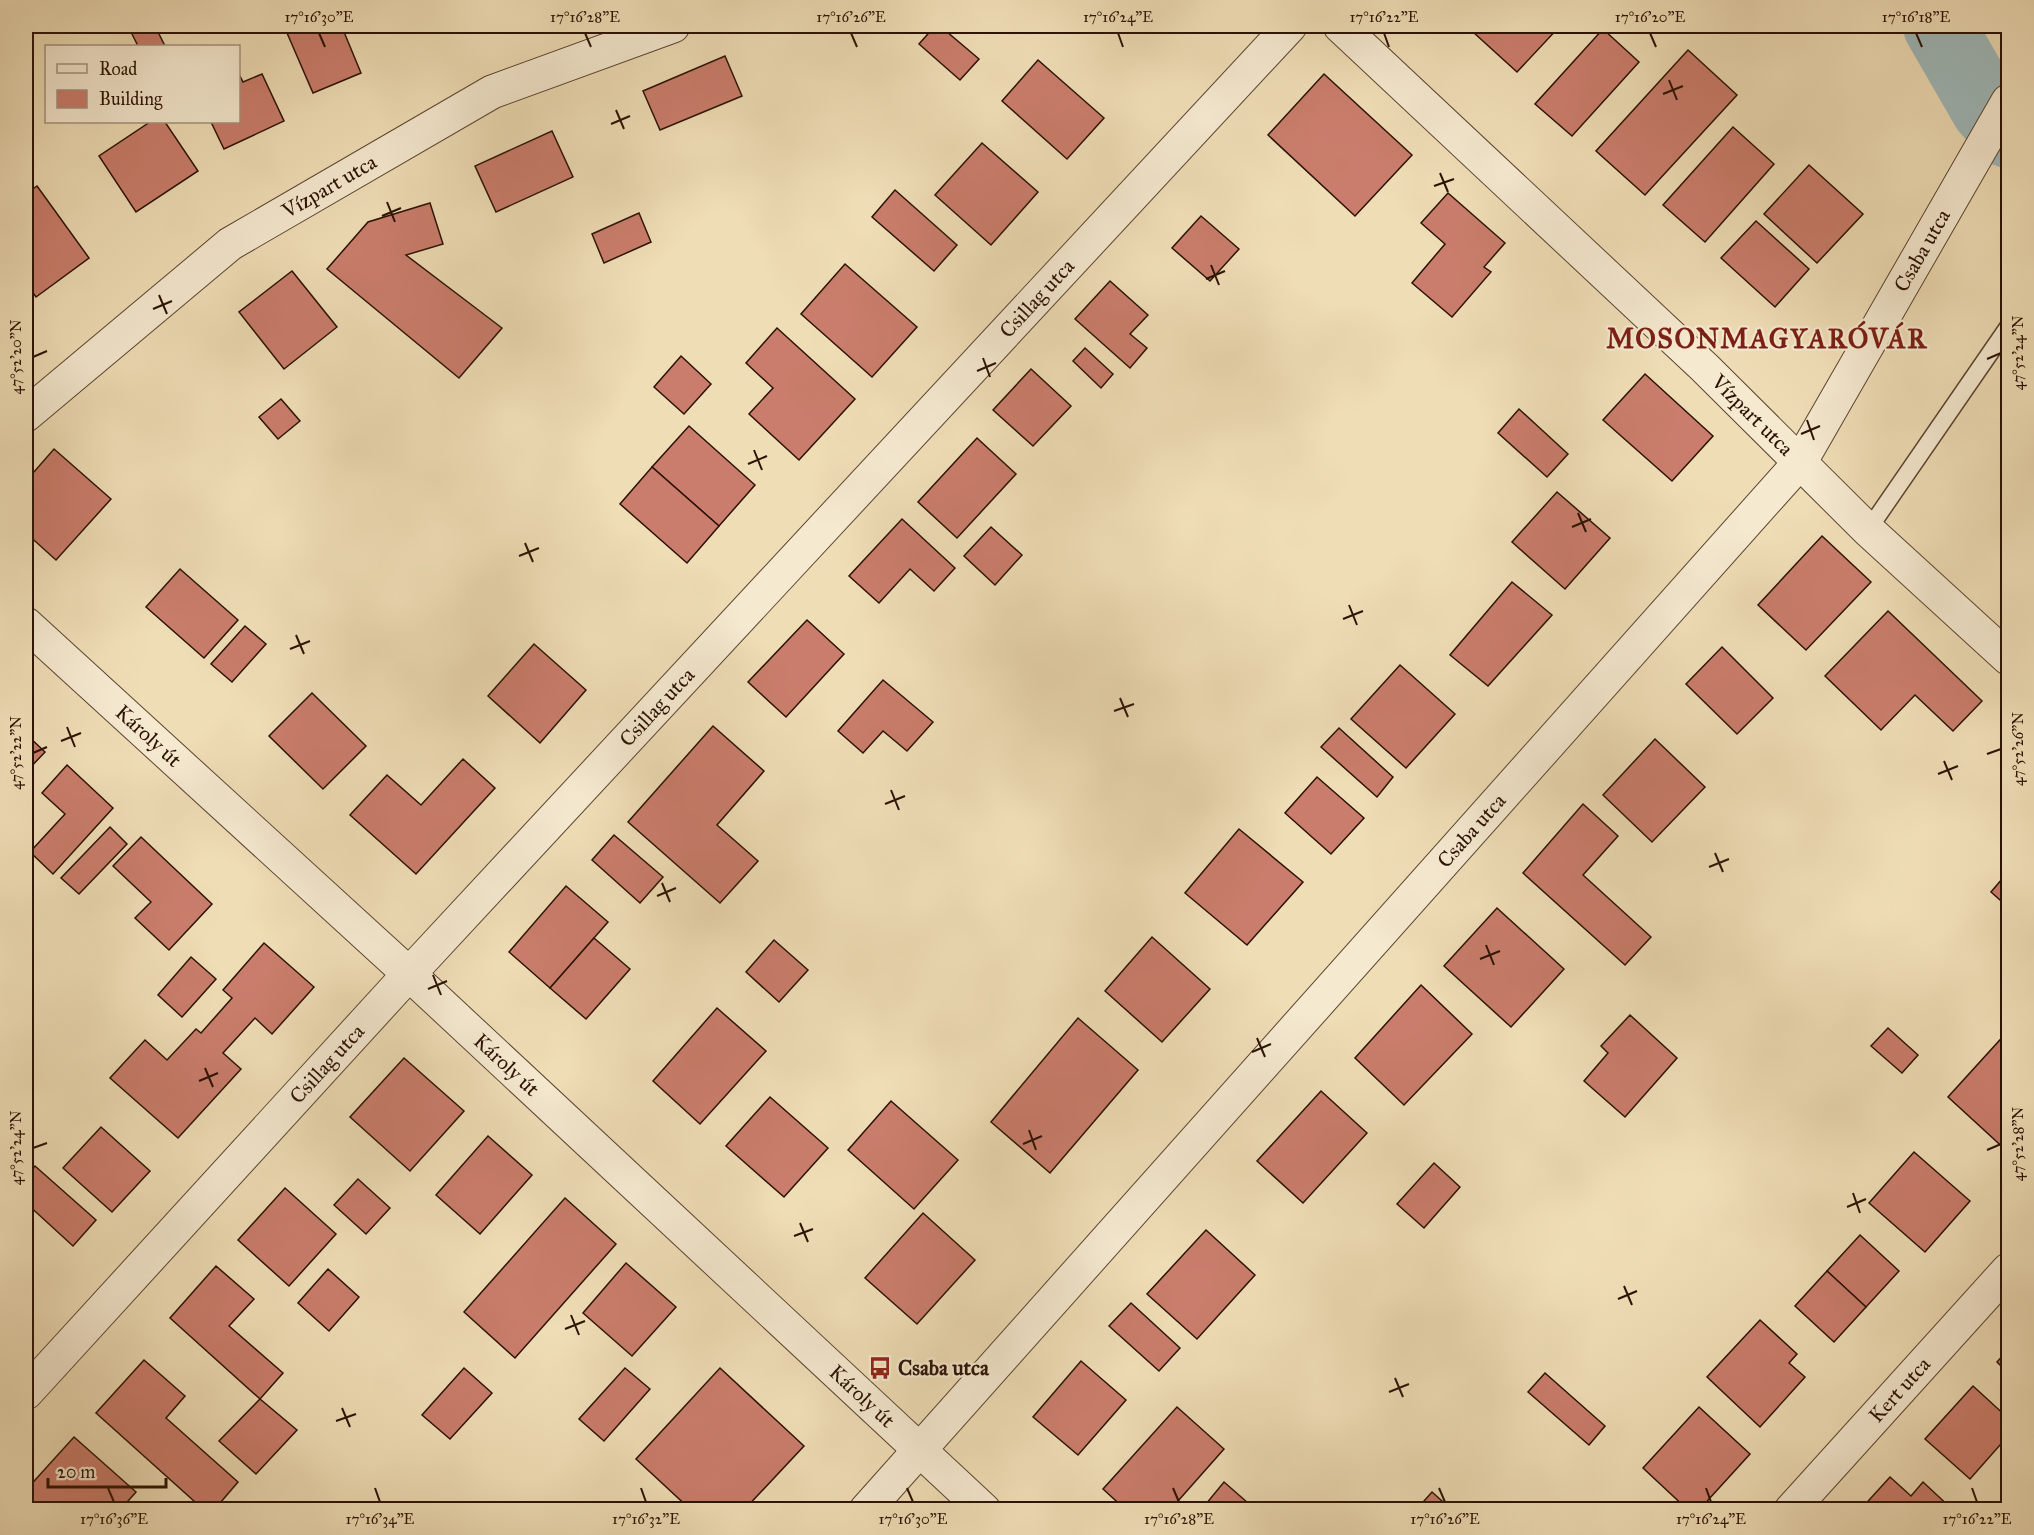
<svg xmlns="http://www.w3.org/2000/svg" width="2034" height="1535" font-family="'IM FELL Great Primer',serif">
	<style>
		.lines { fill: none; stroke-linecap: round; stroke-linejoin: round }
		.river { stroke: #9fb9ba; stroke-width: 72 }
		.building { fill: #ca7d6c; stroke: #2b1204; stroke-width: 1.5 }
		.service-casing { stroke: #5c4530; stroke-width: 19 }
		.minor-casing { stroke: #5c4530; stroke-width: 35 }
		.tertiary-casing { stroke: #5c4530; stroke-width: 35 }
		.service { stroke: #f5e9d0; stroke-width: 16 }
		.minor { stroke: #f5e9d0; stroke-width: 33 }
		.tertiary { stroke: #f5e9d0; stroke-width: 33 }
		.ticks { fill: none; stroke: #2b1204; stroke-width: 2 }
		.labels { text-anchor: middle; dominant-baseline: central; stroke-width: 4.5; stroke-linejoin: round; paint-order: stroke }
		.street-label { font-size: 21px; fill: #2b1204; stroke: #f5e9d0 }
		.poi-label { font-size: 21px; font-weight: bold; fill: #2b1204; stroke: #f5e9d0; text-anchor: start }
		.district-label { font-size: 27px; font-weight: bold; letter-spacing: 1.5px; fill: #7a1f14; stroke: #f5e9d0 }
		.neatline { fill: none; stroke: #2b1204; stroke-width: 2 }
		.ticks-label { font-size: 15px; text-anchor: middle; fill: #2b1204 }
	</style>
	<rect width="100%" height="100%" fill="#efddb6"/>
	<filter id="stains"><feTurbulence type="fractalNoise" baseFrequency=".00333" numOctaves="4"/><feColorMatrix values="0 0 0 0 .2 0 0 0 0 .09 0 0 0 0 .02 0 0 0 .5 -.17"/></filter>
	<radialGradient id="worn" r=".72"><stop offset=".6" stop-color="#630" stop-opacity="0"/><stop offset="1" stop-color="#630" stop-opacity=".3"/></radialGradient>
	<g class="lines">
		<polyline class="river" points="1939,26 1987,109 2008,132"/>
	</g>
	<g class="building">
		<polygon points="128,26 155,26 165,46 138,46"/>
		<polygon points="284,26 359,26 344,32 361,73 313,93"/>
		<polygon points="435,26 450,26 438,31"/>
		<polygon points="935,26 940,26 979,59 960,80 919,44"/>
		<polygon points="1479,26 1560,26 1517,72 1473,32"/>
		<polygon points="1603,29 1639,62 1572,136 1535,104"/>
		<polygon points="1688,50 1737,95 1645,195 1596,151"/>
		<polygon points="725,56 742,96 660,130 643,91"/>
		<polygon points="1038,60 1104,118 1067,159 1002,101"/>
		<polygon points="238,72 243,82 262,74 284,121 224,149 211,122 238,122"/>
		<polygon points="1324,74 1412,155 1355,216 1268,135"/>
		<polygon points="150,122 165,122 198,171 136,212 99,156"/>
		<polygon points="1733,127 1774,164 1705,242 1663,205"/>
		<polygon points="552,131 573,177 496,212 475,166"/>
		<polygon points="982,143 1038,192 991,245 935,195"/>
		<polygon points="1809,165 1863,214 1817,263 1764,214"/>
		<polygon points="37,186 89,258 36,297 26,283 26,194"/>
		<polygon points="895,190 957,245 934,271 872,217"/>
		<polygon points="1448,193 1505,243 1484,267 1491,272 1452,317 1412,283 1445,244 1421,223"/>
		<polygon points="430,203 443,244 406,255 502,328 459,378 327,269 368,222"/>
		<polygon points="639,213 651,242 604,263 592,234"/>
		<polygon points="1201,216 1239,249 1210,281 1172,248"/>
		<polygon points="1756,221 1809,269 1775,307 1721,258"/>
		<polygon points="845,264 917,327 872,377 801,314"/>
		<polygon points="292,271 337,327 284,369 239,312"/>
		<polygon points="1110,281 1148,315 1130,334 1147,348 1130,368 1075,319"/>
		<polygon points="777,328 855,399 799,460 749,414 773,388 746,363"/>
		<polygon points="1085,348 1113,374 1101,388 1073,361"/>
		<polygon points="681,356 711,384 684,414 654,387"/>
		<polygon points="1031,369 1071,406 1033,446 993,410"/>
		<polygon points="1645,374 1713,436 1672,481 1603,420"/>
		<polygon points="281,399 300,421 278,439 259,417"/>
		<polygon points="1519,409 1568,454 1547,477 1498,433"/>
		<polygon points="689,426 755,485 719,526 652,467"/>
		<polygon points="977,438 1016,474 957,538 918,502"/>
		<polygon points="54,449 111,499 56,560 26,533 26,481"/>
		<polygon points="652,467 719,526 687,563 620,504"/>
		<polygon points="1557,492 1610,538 1565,589 1512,542"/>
		<polygon points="902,519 955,568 934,591 910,569 879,603 849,576"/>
		<polygon points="991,527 1022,555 995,585 964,556"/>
		<polygon points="1822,536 1871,582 1806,650 1758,605"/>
		<polygon points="180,569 238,620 204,658 146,607"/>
		<polygon points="1512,582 1552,615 1488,686 1450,655"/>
		<polygon points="1888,611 1982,701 1953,731 1915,695 1881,730 1825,676"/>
		<polygon points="807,620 844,654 786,717 748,682"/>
		<polygon points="245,626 266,644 232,682 211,664"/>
		<polygon points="534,644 586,690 540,743 488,696"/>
		<polygon points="1722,647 1773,698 1737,734 1686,684"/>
		<polygon points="1400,665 1455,714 1406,768 1351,719"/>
		<polygon points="883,680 933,722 907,751 883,731 863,753 838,731"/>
		<polygon points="312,693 366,746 323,789 269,736"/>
		<polygon points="713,726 764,771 717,825 758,861 720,903 628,822"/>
		<polygon points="1339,728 1393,777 1377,797 1321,747"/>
		<polygon points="26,734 45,752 26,772"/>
		<polygon points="1655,739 1705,787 1652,842 1603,795"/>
		<polygon points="463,759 495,788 416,874 350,815 387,775 421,805"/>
		<polygon points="67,765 113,808 53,874 30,852 65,814 42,793"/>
		<polygon points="1317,777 1364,818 1331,854 1285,813"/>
		<polygon points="1583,804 1618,836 1583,875 1651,937 1625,965 1523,873"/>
		<polygon points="110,827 127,844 79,894 61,878"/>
		<polygon points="1239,829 1303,882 1247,945 1185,893"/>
		<polygon points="614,835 663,877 640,903 592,860"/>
		<polygon points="141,837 212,904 169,950 135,918 151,902 113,866"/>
		<polygon points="2008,872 2008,907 1991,892"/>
		<polygon points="566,886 608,922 550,988 509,952"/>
		<polygon points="1497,908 1564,969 1511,1027 1444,966"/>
		<polygon points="1152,937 1210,989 1162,1042 1105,991"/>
		<polygon points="594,938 630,969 586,1019 550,988"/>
		<polygon points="774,940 808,970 779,1002 746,972"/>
		<polygon points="264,943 314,987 272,1034 255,1018 223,1053 241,1069 178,1138 110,1078 145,1040 167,1060 196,1029 201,1033 232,998 223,990"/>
		<polygon points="191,957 216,979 182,1017 158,995"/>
		<polygon points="1421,985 1472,1034 1404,1105 1355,1058"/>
		<polygon points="717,1008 766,1051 700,1124 653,1081"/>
		<polygon points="1630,1015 1677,1058 1625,1117 1584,1081 1608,1053 1601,1046"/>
		<polygon points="1078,1018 1138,1070 1050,1173 991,1122"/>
		<polygon points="1888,1028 1918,1055 1902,1073 1871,1046"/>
		<polygon points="2008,1031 2008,1152 1948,1097"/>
		<polygon points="404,1058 464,1111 410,1171 350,1117"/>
		<polygon points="1321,1091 1367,1133 1303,1203 1257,1161"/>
		<polygon points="770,1097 828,1148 784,1197 726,1146"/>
		<polygon points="891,1101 958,1160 914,1209 848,1150"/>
		<polygon points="101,1127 150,1171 112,1212 63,1168"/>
		<polygon points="488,1136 532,1175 480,1234 436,1195"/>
		<polygon points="1914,1152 1970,1201 1925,1252 1869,1203"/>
		<polygon points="1434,1163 1460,1187 1424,1228 1397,1204"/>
		<polygon points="35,1166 96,1220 73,1246 26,1203 26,1177"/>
		<polygon points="358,1179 390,1208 366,1234 334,1205"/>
		<polygon points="285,1188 336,1234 289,1286 238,1240"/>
		<polygon points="565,1198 616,1244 515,1358 464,1312"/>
		<polygon points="923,1213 975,1260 917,1324 865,1278"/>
		<polygon points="1206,1230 1255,1275 1197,1339 1147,1294"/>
		<polygon points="1860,1235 1899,1271 1866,1307 1827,1271"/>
		<polygon points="626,1263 676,1307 632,1356 583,1313"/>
		<polygon points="216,1266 254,1299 229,1326 283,1373 260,1399 170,1318"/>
		<polygon points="328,1269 359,1297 329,1331 298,1303"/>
		<polygon points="1827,1271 1866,1307 1834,1342 1795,1306"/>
		<polygon points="1131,1303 1180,1348 1159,1371 1109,1326"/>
		<polygon points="1760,1320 1797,1354 1789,1363 1805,1377 1760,1427 1707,1377"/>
		<polygon points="2008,1350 2008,1373 1997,1362"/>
		<polygon points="144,1360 185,1396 166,1418 238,1482 214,1510 204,1510 96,1413"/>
		<polygon points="1081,1361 1126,1400 1078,1455 1033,1417"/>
		<polygon points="464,1368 492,1393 450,1439 422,1415"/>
		<polygon points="625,1368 650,1389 604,1441 579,1419"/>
		<polygon points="720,1368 804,1446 744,1510 691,1510 636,1459"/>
		<polygon points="1545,1373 1605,1426 1589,1445 1528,1392"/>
		<polygon points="1973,1386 2008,1418 2008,1436 1970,1479 1925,1439"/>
		<polygon points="260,1399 297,1430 256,1474 219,1441"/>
		<polygon points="1177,1407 1224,1449 1170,1510 1126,1510 1103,1489"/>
		<polygon points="1699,1407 1750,1454 1699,1510 1688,1510 1643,1468"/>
		<polygon points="74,1437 136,1492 120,1510 26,1510 26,1490"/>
		<polygon points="1890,1477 1911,1496 1923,1482 1953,1510 1860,1510"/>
		<polygon points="1224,1482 1256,1510 1201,1510"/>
		<polygon points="1432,1492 1452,1510 1416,1510"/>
	</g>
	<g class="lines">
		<g class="service-casing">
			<polyline id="service" points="1868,530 2008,327"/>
		</g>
		<g class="minor-casing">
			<g id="minor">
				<path id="s1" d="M 1340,26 L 1705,368 L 1868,530 L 2008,658"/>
				<path id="s2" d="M 26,415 L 230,244 L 492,92 L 673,26"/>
				<path id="s3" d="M 26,1393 L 409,974 L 1290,26"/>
				<path id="s4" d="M 866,1510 L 1801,461 L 2008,101"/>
				<path id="s5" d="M 1791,1510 L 2008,1270"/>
			</g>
		</g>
		<g class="tertiary-casing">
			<g id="tertiary">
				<path id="s6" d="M 26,624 L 409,974 L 984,1510"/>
			</g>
		</g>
		<use href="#service" class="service"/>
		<use href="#minor" class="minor"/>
		<use href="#tertiary" class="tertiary"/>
	</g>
	<path class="ticks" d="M 319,33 L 325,47M 585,33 L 591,47M 851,33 L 857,47M 1118,33 L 1123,47M 1384,33 L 1389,47M 1650,33 L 1656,47M 1916,33 L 1922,47M 1669,80 L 1677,100M 1663,94 L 1683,86M 616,110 L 624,129M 611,124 L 630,116M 1440,173 L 1448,192M 1434,186 L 1454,179M 387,202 L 395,222M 382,216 L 401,208M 1211,265 L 1219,285M 1206,279 L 1225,271M 159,295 L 167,314M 153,309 L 172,301M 33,357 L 47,351M 983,358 L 990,377M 1987,359 L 2001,353M 977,371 L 996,363M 1807,420 L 1814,440M 1801,434 L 1820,426M 754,450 L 762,470M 748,464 L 767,456M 1578,513 L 1586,532M 1572,527 L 1591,519M 525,543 L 533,562M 519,556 L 539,548M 1349,605 L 1357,625M 1343,619 L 1363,611M 296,635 L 304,654M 290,649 L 310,641M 1120,698 L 1128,717M 1114,711 L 1134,704M 67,727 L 75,747M 61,741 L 81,733M 33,753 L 47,747M 1987,754 L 2001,749M 1944,761 L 1952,780M 1938,774 L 1958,766M 891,790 L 899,810M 885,804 L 905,796M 1715,853 L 1723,872M 1709,867 L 1729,859M 662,883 L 670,902M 657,896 L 676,888M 1486,945 L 1494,965M 1480,959 L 1500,951M 433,975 L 441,995M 428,989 L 447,981M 1257,1038 L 1265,1057M 1252,1052 L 1271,1044M 205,1068 L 213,1087M 199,1081 L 218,1073M 1029,1130 L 1036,1150M 1023,1144 L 1042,1136M 33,1148 L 47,1143M 1987,1150 L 2001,1144M 1853,1193 L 1860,1213M 1847,1207 L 1866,1199M 800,1223 L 808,1242M 794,1236 L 813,1229M 1624,1286 L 1632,1305M 1618,1299 L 1637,1291M 571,1315 L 579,1335M 565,1329 L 585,1321M 1395,1378 L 1403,1397M 1389,1392 L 1409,1384M 342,1408 L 350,1427M 336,1421 L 356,1414M 108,1488 L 114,1502M 375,1488 L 380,1502M 641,1488 L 646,1502M 907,1488 L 913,1502M 1173,1488 L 1179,1502M 1439,1488 L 1445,1502M 1706,1488 L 1711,1502M 1972,1488 L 1977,1502"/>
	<defs>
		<g id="bus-bare" transform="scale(1.8)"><path d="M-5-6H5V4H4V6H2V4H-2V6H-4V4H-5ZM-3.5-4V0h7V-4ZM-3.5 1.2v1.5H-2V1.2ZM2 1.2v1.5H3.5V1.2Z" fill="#8f2418" stroke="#f5e9d0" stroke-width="2.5" paint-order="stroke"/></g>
	</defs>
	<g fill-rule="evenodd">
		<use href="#bus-bare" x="880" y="1368"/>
	</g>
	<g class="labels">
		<g class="street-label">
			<text stroke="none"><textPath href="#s2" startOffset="381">Vízpart utca</textPath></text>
			<text stroke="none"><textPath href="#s4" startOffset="1648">Csaba utca</textPath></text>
			<text stroke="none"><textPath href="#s3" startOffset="1490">Csillag utca</textPath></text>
			<text stroke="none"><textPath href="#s1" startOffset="567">Vízpart utca</textPath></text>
			<text stroke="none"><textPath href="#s3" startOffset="932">Csillag utca</textPath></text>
			<text stroke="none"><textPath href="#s6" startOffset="166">Károly út</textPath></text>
			<text stroke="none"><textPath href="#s4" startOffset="910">Csaba utca</textPath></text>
			<text stroke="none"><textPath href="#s3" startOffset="446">Csillag utca</textPath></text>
			<text stroke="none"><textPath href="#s6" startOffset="652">Károly út</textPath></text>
			<text stroke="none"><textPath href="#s5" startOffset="162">Kert utca</textPath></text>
			<text stroke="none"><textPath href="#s6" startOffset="1138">Károly út</textPath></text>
		</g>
		<g class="poi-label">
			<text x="898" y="1368">Csaba utca</text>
		</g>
		<g class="district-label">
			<text x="1767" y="338">MOSONMAGYARÓVÁR</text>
		</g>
	</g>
	<rect width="2034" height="1535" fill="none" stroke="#efddb6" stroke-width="66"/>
	<rect x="45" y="45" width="195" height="78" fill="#f5e9d0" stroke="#a4937e" stroke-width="1.5"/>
	<rect x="57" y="64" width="30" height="9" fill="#f5e9d0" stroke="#a4937e" stroke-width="1.5"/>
	<text x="99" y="75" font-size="18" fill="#2b1204">Road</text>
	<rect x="57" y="90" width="30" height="18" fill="#ca7d6c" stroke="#a4937e" stroke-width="1.5"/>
	<text x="99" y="105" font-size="18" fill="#2b1204">Building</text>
	<path d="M48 1478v9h118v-9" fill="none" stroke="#2b1204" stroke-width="3"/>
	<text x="57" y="1478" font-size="18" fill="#2b1204" stroke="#f5e9d0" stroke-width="4.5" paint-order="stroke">20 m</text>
	<rect x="33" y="33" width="1968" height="1469" class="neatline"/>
	<g class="ticks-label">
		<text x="319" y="22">17°16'30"E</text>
		<text x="585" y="22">17°16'28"E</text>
		<text x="851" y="22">17°16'26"E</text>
		<text x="1118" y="22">17°16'24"E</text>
		<text x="1384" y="22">17°16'22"E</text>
		<text x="1650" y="22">17°16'20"E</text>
		<text x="1916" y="22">17°16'18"E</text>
		<text transform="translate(2018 353) rotate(-90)" y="5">47°52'24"N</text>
		<text transform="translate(16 357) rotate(-90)" y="5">47°52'20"N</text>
		<text transform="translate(2018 749) rotate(-90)" y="5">47°52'26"N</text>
		<text transform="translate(16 753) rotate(-90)" y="5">47°52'22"N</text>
		<text transform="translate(2018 1144) rotate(-90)" y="5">47°52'28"N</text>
		<text transform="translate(16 1148) rotate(-90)" y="5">47°52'24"N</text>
		<text x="114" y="1524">17°16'36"E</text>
		<text x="380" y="1524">17°16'34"E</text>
		<text x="646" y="1524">17°16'32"E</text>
		<text x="913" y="1524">17°16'30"E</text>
		<text x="1179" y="1524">17°16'28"E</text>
		<text x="1445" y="1524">17°16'26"E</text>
		<text x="1711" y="1524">17°16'24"E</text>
		<text x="1977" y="1524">17°16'22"E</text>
	</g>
	<rect width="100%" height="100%" filter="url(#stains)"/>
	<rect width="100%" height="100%" fill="url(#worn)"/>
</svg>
